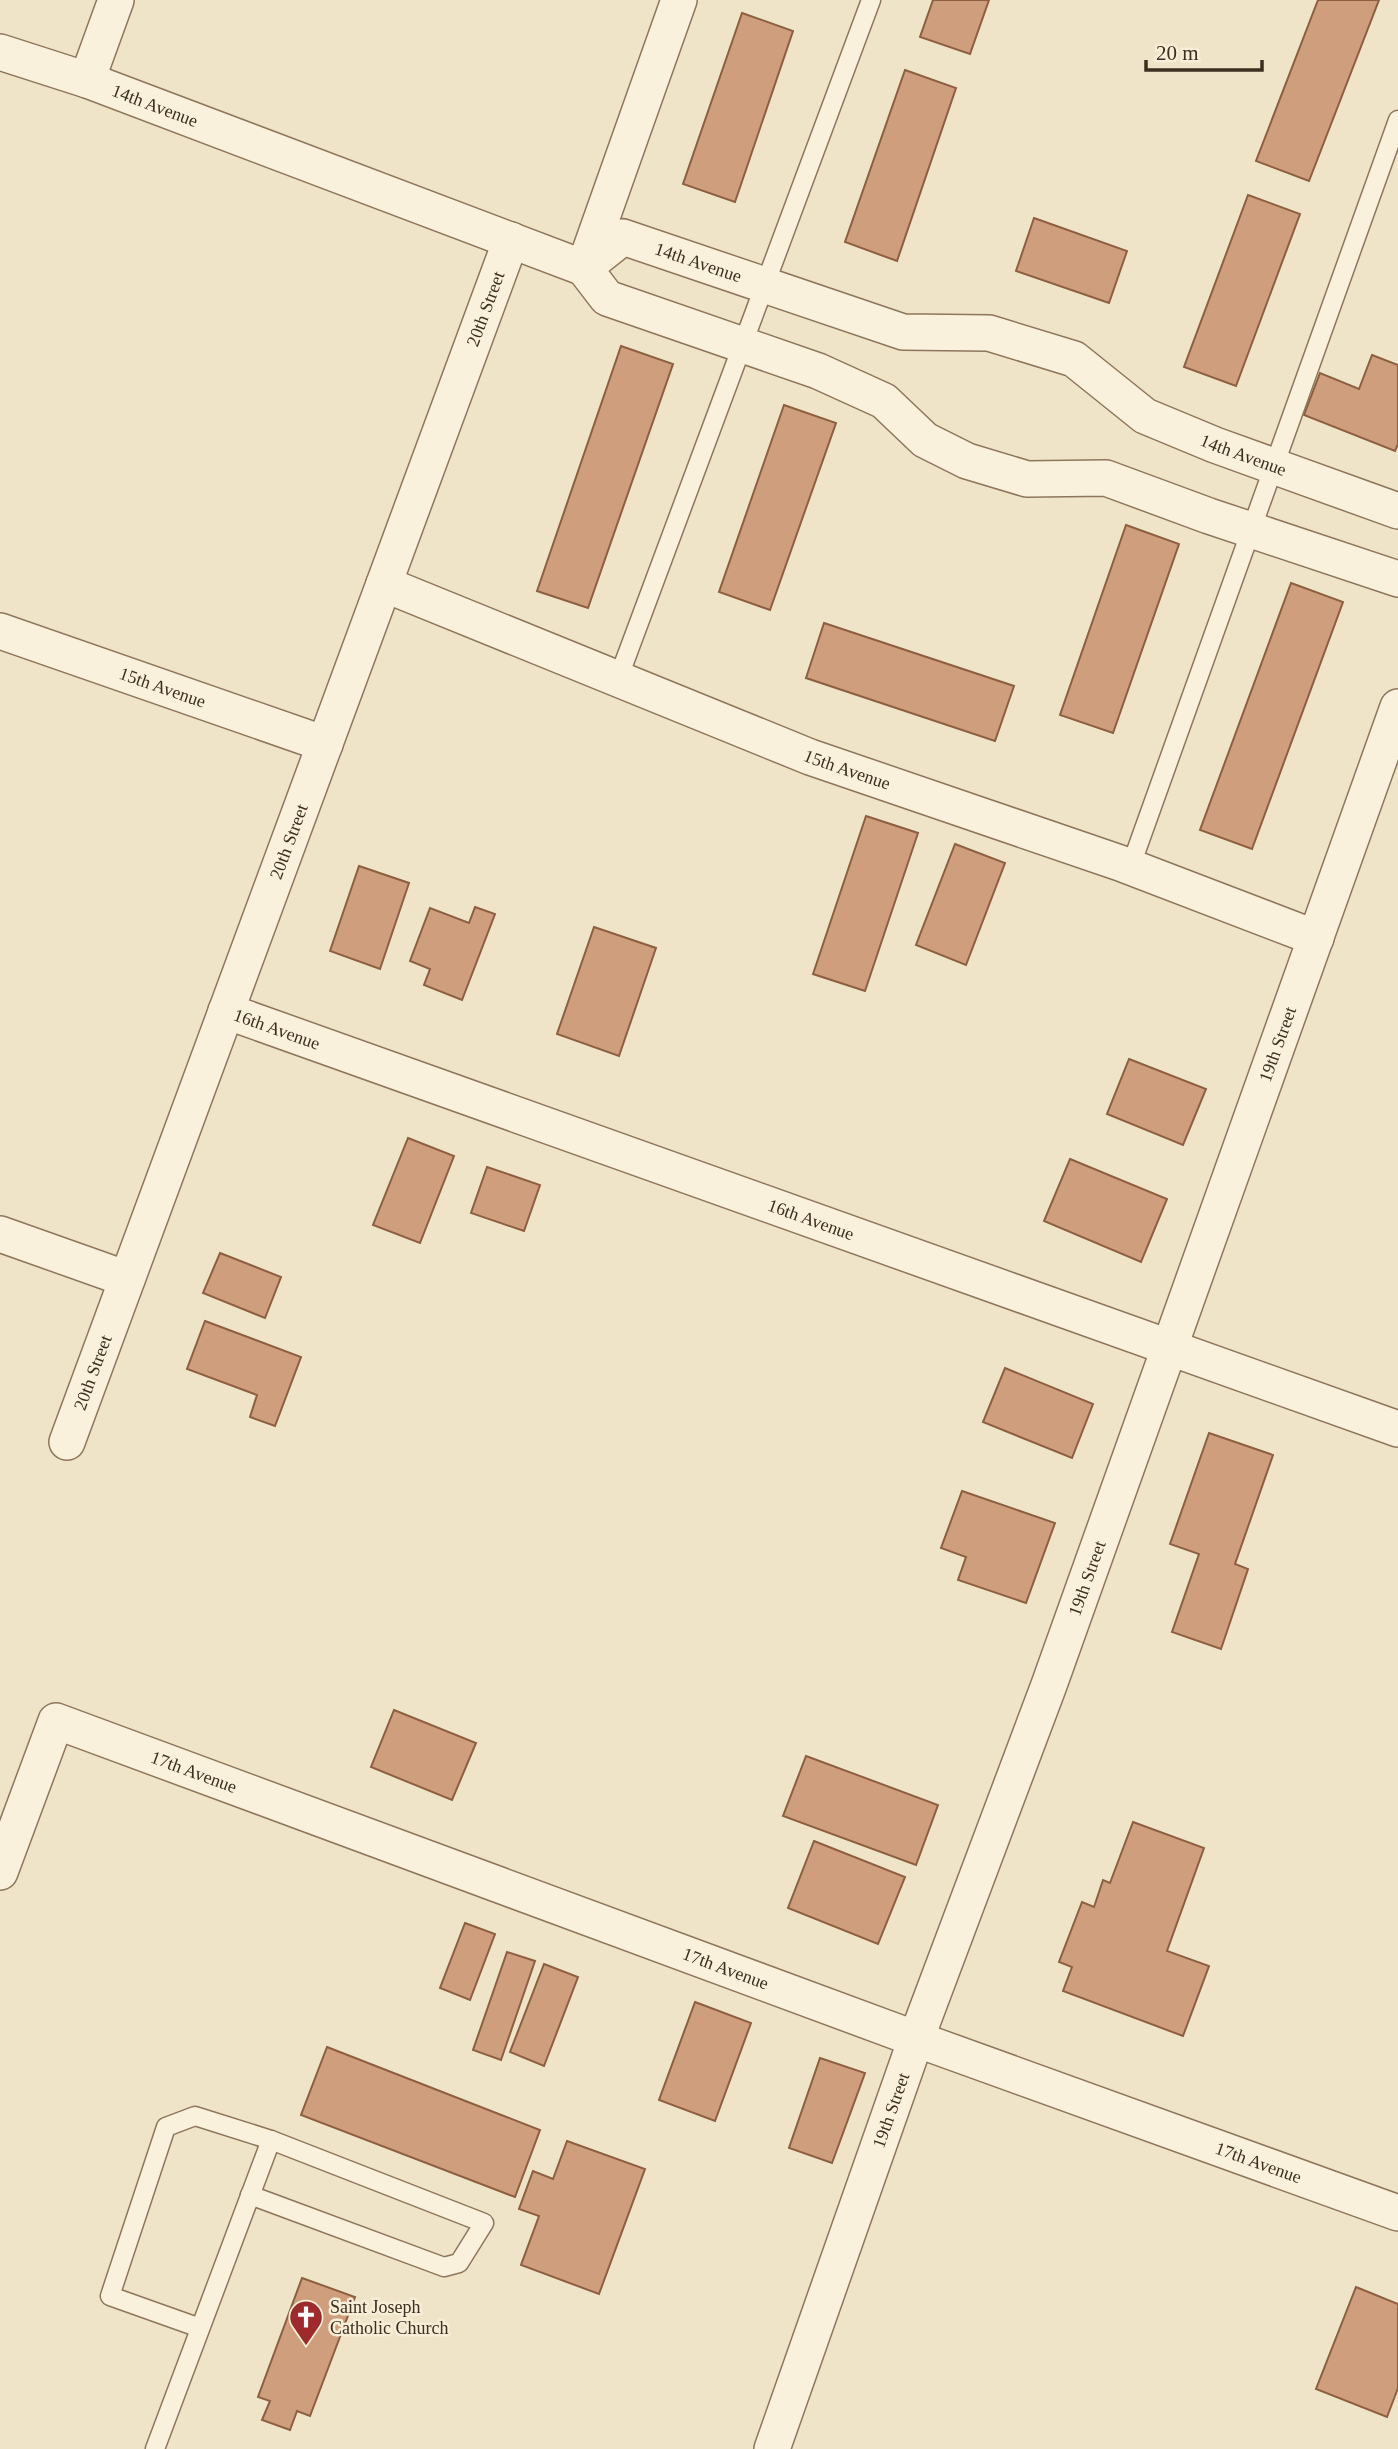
<svg xmlns="http://www.w3.org/2000/svg" width="1398" height="2449" font-family="Georgia,serif">
	<style>
		.building { fill: #cf9f7d; stroke: #8d5f41; stroke-width: 2 }
		.lines { fill: none; stroke-linecap: round; stroke-linejoin: round }
		.service-casing { stroke: #8d765c; stroke-width: 21 }
		.minor-casing { stroke: #8d765c; stroke-width: 38 }
		.service { stroke: #faf1dc; stroke-width: 18 }
		.minor { stroke: #faf1dc; stroke-width: 35 }
		.labels { text-anchor: middle; dominant-baseline: central; stroke-width: 5; stroke-linejoin: round; paint-order: stroke }
		.street-label { font-size: 18px; fill: #3d2e20; stroke: #f7eed8 }
		.poi-label { font-size: 18px; fill: #3d2e20; stroke: #f7eed8; text-anchor: start }
	</style>
	<rect width="100%" height="100%" fill="#f0e4c8"/>
	<g class="building">
		<polygon points="933,0 989,0 970,54 920,37"/>
		<polygon points="1318,0 1379,0 1309,181 1256,161"/>
		<polygon points="742,13 793,31 735,202 683,184"/>
		<polygon points="905,70 956,88 897,261 845,242"/>
		<polygon points="1248,195 1300,214 1236,386 1184,367"/>
		<polygon points="1034,218 1127,251 1109,303 1016,271"/>
		<polygon points="621,346 673,364 588,608 537,591"/>
		<polygon points="1372,355 1398,365 1398,444 1395,451 1304,415 1320,373 1359,389"/>
		<polygon points="784,405 836,423 770,610 719,592"/>
		<polygon points="1126,525 1179,544 1113,733 1060,715"/>
		<polygon points="1291,583 1343,602 1252,849 1200,830"/>
		<polygon points="824,623 1014,686 995,741 806,678"/>
		<polygon points="866,816 918,833 865,991 813,974"/>
		<polygon points="955,844 1005,863 966,965 916,945"/>
		<polygon points="359,866 409,883 380,969 330,951"/>
		<polygon points="475,907 495,914 462,1000 424,985 430,969 410,961 430,908 469,923"/>
		<polygon points="594,927 656,948 619,1056 557,1034"/>
		<polygon points="1129,1059 1206,1089 1183,1145 1107,1114"/>
		<polygon points="408,1138 454,1156 420,1243 373,1225"/>
		<polygon points="1070,1159 1167,1199 1141,1262 1044,1221"/>
		<polygon points="487,1167 540,1185 524,1231 471,1213"/>
		<polygon points="220,1253 281,1277 265,1318 203,1293"/>
		<polygon points="205,1321 301,1357 275,1426 250,1417 257,1395 187,1369"/>
		<polygon points="1005,1368 1093,1404 1072,1458 983,1422"/>
		<polygon points="1209,1433 1273,1455 1235,1564 1248,1569 1221,1649 1172,1632 1199,1554 1170,1544"/>
		<polygon points="962,1491 1055,1523 1026,1603 958,1580 966,1557 941,1548"/>
		<polygon points="394,1710 476,1743 452,1800 371,1767"/>
		<polygon points="806,1756 938,1805 916,1865 783,1816"/>
		<polygon points="1133,1822 1204,1848 1167,1951 1209,1966 1183,2036 1063,1991 1072,1967 1059,1962 1082,1902 1094,1907 1103,1880 1110,1883"/>
		<polygon points="814,1841 905,1877 878,1944 788,1908"/>
		<polygon points="465,1923 495,1934 470,2000 440,1988"/>
		<polygon points="507,1952 535,1961 501,2060 473,2050"/>
		<polygon points="544,1964 578,1977 544,2066 510,2052"/>
		<polygon points="695,2002 751,2023 715,2121 659,2100"/>
		<polygon points="327,2047 540,2130 515,2197 301,2115"/>
		<polygon points="820,2058 865,2073 832,2163 789,2148"/>
		<polygon points="567,2141 645,2169 599,2294 521,2265 539,2216 519,2209 533,2171 553,2179"/>
		<polygon points="302,2278 355,2297 310,2416 297,2411 290,2430 262,2420 270,2401 258,2397"/>
		<polygon points="1356,2287 1398,2304 1398,2388 1387,2417 1316,2389"/>
	</g>
	<g class="lines">
		<g class="service-casing">
			<g id="service">
				<polyline points="618,679 871,0"/>
				<polyline points="1130,868 1398,120"/>
				<polyline points="200,2328 110,2296 166,2127 195,2116 271,2140 484,2223 459,2263 444,2267 250,2195"/>
				<polyline points="155,2449 271,2140"/>
			</g>
		</g>
		<g class="minor-casing">
			<g id="minor">
				<polyline points="679,0 584,268 607,298 818,371 884,401 925,440 967,461 1027,479 1106,478 1209,516 1398,579"/>
				<path id="s1" d="M 0,52 L 87,80 L 584,268 L 623,237 L 903,332 L 989,333 L 1074,359 L 1145,416 L 1215,445 L 1398,511"/>
				<polyline points="87,80 116,0"/>
				<path id="s2" d="M 384,584 L 810,757 L 1120,863 L 1316,938"/>
				<path id="s3" d="M 0,631 L 325,744"/>
				<path id="s4" d="M 226,1011 L 1398,1429"/>
				<polyline points="0,1234 127,1279"/>
				<path id="s5" d="M 67,1442 L 511,240"/>
				<path id="s6" d="M 0,1872 L 56,1721 L 916,2039 L 1398,2213"/>
				<path id="s7" d="M 772,2449 L 916,2039 L 1049,1685 L 1398,707"/>
			</g>
		</g>
		<use href="#service" class="service"/>
		<use href="#minor" class="minor"/>
	</g>
	<defs>
		<g id="church-pin" transform="scale(1.75)"><path d="M0 17L-7.5 6A9.5 9.5 0 1 1 7.5 6Z" fill="#9e2a2b" stroke="#f7eed8"/><path d="M-1.2-6h2.4v3.5h3.3v2.4h-3.3V6h-2.4V-.1h-3.3v-2.4h3.3Z" fill="#fff"/></g>
	</defs>
	<g fill-rule="evenodd">
		<use href="#church-pin" x="306" y="2317"/>
	</g>
	<g class="labels">
		<g class="street-label">
			<text stroke="none"><textPath href="#s1" startOffset="164">14th Avenue</textPath></text>
			<text stroke="none"><textPath href="#s1" startOffset="752">14th Avenue</textPath></text>
			<text stroke="none"><textPath href="#s5" startOffset="1208">20th Street</textPath></text>
			<text stroke="none"><textPath href="#s1" startOffset="1340">14th Avenue</textPath></text>
			<text stroke="none"><textPath href="#s3" startOffset="172">15th Avenue</textPath></text>
			<text stroke="none"><textPath href="#s2" startOffset="499">15th Avenue</textPath></text>
			<text stroke="none"><textPath href="#s5" startOffset="640">20th Street</textPath></text>
			<text stroke="none"><textPath href="#s4" startOffset="54">16th Avenue</textPath></text>
			<text stroke="none"><textPath href="#s7" startOffset="1493">19th Street</textPath></text>
			<text stroke="none"><textPath href="#s4" startOffset="621">16th Avenue</textPath></text>
			<text stroke="none"><textPath href="#s5" startOffset="74">20th Street</textPath></text>
			<text stroke="none"><textPath href="#s7" startOffset="926">19th Street</textPath></text>
			<text stroke="none"><textPath href="#s6" startOffset="308">17th Avenue</textPath></text>
			<text stroke="none"><textPath href="#s6" startOffset="875">17th Avenue</textPath></text>
			<text stroke="none"><textPath href="#s7" startOffset="359">19th Street</textPath></text>
			<text stroke="none"><textPath href="#s6" startOffset="1442">17th Avenue</textPath></text>
		</g>
		<g class="poi-label">
			<text x="330" y="2307">Saint Joseph<tspan x="330" dy="21">Catholic Church</tspan></text>
		</g>
	</g>
	<path d="M1146 60v10h116v-10" fill="none" stroke="#3d2e20" stroke-width="3.5"/>
	<text x="1156" y="60" font-size="21" fill="#3d2e20" stroke="#f7eed8" stroke-width="5" paint-order="stroke">20 m</text>
</svg>
